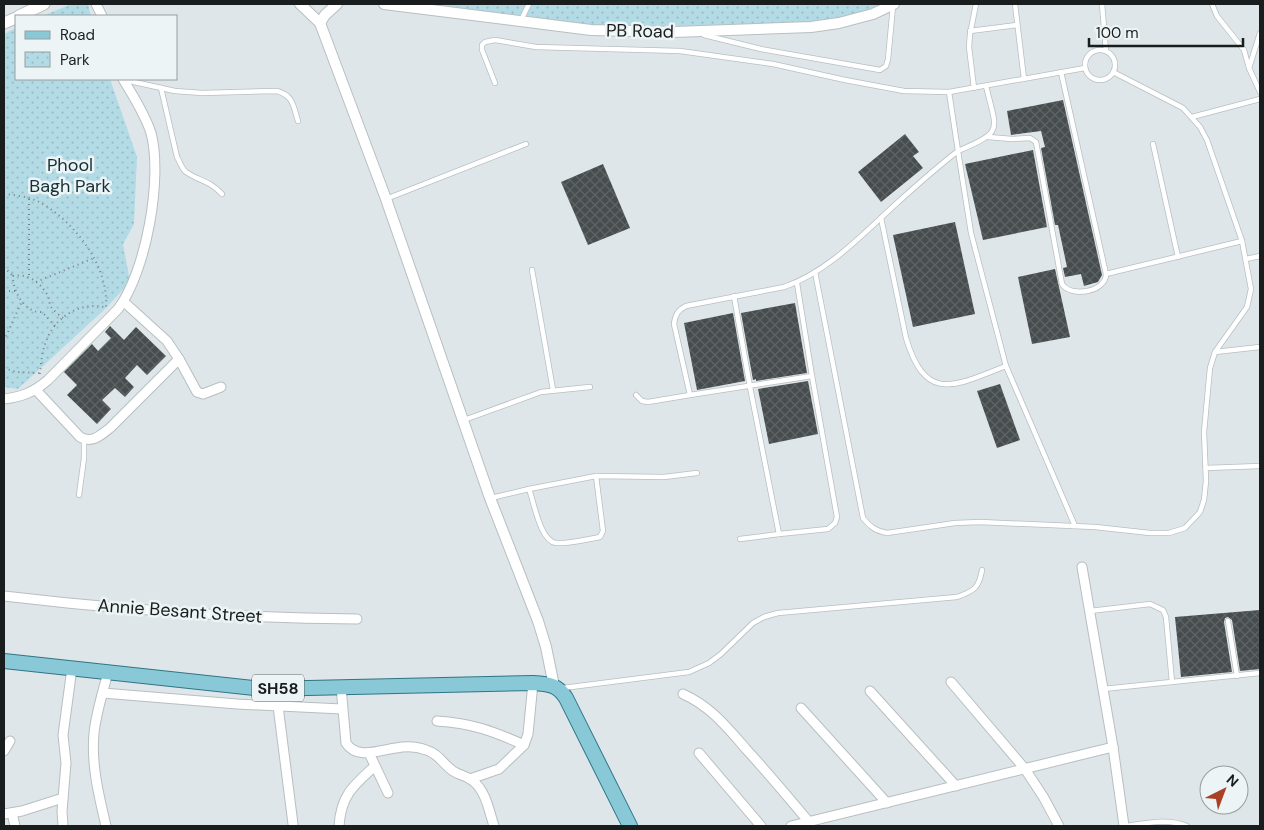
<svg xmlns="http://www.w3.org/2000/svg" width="1264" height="830" font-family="'DM Sans',sans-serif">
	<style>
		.park { fill: url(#park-dots) }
		.building { fill: url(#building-cross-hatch) }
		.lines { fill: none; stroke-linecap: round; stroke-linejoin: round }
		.service-casing { stroke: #b8bfc1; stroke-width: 6 }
		.minor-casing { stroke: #b8bfc1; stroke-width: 11 }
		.tertiary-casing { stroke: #b8bfc1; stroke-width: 12 }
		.secondary-casing { stroke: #b8bfc1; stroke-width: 13 }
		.primary-casing { stroke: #2f7585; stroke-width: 16 }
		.path { stroke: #7d8284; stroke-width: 2; stroke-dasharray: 1 4; stroke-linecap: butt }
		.service { stroke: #fff; stroke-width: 4.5 }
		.minor { stroke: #fff; stroke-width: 9 }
		.tertiary { stroke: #fff; stroke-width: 10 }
		.secondary { stroke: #fff; stroke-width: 11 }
		.primary { stroke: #89c9d7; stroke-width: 14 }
		.labels { text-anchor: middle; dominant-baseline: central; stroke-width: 5; stroke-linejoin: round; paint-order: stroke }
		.shield { fill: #ecf4f6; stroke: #595e5e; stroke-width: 1 }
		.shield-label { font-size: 16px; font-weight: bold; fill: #1a1d1d }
		.street-label { font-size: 18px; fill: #1a1d1d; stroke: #ecf4f6 }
		.park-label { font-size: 18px; fill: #143036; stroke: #ecf4f6 }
	</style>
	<defs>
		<pattern id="park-dots" width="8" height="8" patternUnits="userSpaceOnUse" patternTransform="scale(1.25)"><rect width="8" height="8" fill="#b3dbe6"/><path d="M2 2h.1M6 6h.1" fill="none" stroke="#99bcc5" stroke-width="1.8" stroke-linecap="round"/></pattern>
		<pattern id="building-cross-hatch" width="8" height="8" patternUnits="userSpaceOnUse" patternTransform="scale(1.25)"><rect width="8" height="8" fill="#474d4f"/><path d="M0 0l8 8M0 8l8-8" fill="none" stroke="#5e6365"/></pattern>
	</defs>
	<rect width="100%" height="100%" fill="#dee6e9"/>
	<g class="park">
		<polygon points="71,4 88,4 91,16 43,16"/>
		<polygon points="437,4 899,4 782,32 596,30"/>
		<polygon points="16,28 16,79 110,79 137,157 134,224 123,244 130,282 105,309 18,389 4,387 4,34"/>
	</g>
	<g class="building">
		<polygon points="1063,100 1102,275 1098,282 1084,286 1081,274 1065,277 1063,268 1067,267 1058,225 1055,225 1041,148 1045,147 1041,131 1011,135 1007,111"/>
		<polygon points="905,134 919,152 913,156 923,168 881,202 858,172"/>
		<polygon points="1033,150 1047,227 983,240 965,164"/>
		<polygon points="603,164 630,228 588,245 561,182"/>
		<polygon points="955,222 975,314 913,327 893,235"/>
		<polygon points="1055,269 1070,337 1032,344 1018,277"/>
		<polygon points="795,303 807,373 756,381 756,379 753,380 741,313"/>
		<polygon points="733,313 745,381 697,390 684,323"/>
		<polygon points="110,326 124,340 136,327 166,356 147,375 137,365 125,378 134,387 125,397 115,388 102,400 111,409 97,424 67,395 77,385 64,372 92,344 98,351 111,338 105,332"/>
		<polygon points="808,381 818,434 769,444 758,389"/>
		<polygon points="1000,384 1020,440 997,448 977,391"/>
		<polygon points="1260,610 1260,669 1240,671 1232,620 1228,617 1225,618 1224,622 1232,672 1181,677 1175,617"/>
	</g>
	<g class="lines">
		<g class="service-casing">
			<g id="service">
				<polyline points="1015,4 1024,79"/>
				<polyline points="1102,4 1106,51"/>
				<polyline points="1212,4 1217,16 1244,50 1249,68 1260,92"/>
				<polyline points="521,20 529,4"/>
				<polyline points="970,31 1017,25"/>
				<polyline points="704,35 761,49 880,70 886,66 888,59 893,6"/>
				<circle cx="1100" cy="65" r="15"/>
				<polyline points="1249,68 1260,33"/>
				<path d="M 125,80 L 175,91 L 202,93 L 277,91 C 294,96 293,106 298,121"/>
				<path d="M 495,83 L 482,50 L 482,45 L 485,42 L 495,40 L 536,47 L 680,51 L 773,64 L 845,80 L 904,91 L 949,92 L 958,151 C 937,167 917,185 897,203 C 863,234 828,272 784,287 L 686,306 C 678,310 675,315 674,324 L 690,395 L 812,376 L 797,283"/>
				<path d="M 986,86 C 997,132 1004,131 958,151 L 971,233 L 1006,366 L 1075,526"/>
				<path d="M 161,88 L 177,157 C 180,162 182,169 186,172 C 199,181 209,180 222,194"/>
				<polyline points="974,88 969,47 970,34 976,4"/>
				<polyline points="949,92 1085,68"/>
				<polyline points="1192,117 1260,99"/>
				<path d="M 988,137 L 1012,139 L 1030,138 L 1036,142 L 1062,284 C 1071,298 1106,292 1106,274 L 1061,72"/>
				<polyline points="1153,144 1178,257"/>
				<polyline points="386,199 526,144"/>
				<path d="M 881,218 L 906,338 C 926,405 956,385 1006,366"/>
				<polyline points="1246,259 1260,256"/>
				<polyline points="532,270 553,390"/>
				<path d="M 815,272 L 863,518 C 870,527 876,531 887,533 L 955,523 L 980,522 L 1095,527 L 1150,533 L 1169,533 L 1185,528 L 1200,512 L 1204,500 L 1206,481 L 1204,432 L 1210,368 L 1215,352 L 1247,307 L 1251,289 L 1242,241 L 1207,140 L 1200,127 L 1183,108 L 1113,72"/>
				<polyline points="1106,274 1242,241"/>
				<polyline points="734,296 750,387 779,534 740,539"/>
				<polyline points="1215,352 1260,347"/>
				<polyline points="636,395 642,401 648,402 690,395"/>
				<polyline points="464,420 541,392 590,387"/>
				<polyline points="1206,468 1260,466"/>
				<path d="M 529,489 C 534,502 540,541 556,543 C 568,544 583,540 595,538 L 600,537 L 603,531 L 596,476"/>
				<polyline points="79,495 84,458 84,439"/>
				<polyline points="491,498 529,489 596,476 664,477 697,473"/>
				<polyline points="779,534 828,529 835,523 837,517 812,376"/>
				<polyline points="1090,611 1150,604 1163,610 1166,617 1172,682"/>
				<polyline points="1228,621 1237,676"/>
				<path d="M 563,688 L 689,672 L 709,663 L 721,654 L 753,623 L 764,617 L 778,613 L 957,597 C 974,591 979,588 982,570"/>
				<polyline points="1103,689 1260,673"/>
				<path d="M 1127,826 C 1147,823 1168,818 1187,826"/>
			</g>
		</g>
		<g class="minor-casing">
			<g id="minor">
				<polyline points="96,4 102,16"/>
				<polyline points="124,302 167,341 179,359 197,392 203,394 221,387"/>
				<path d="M 36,390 L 80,437 C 92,444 101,435 110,428 L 179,359"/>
				<path d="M 4,399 C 22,397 34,392 48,380 L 118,309 C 146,272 163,178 151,133 C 145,114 133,96 123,79"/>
				<polyline points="1082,567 1113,747 1124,826"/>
				<path d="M 4,596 C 121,610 239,618 357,619"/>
				<polyline points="951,682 1025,769 1044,798 1059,826"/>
				<path d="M 341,687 L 346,743 C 357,760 379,750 396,748 C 406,746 416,746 426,750 C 438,753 443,764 453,771 C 459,775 467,776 473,781 C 486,791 489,811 494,826"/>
				<polyline points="870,691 956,786"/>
				<polyline points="103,693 237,704 342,709"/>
				<path d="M 683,694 C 710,706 727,727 746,749 C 768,773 788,797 809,822"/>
				<polyline points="278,706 293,824"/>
				<polyline points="801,708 887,803"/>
				<path d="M 437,721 C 471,723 493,731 524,745"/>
				<polyline points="4,751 10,741"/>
				<polyline points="369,753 388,793"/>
				<polyline points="699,753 761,826"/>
				<polyline points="470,779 499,769 524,745 528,734 533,683"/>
				<polyline points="12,813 15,826"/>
				<polyline points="4,814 22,811 63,798"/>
				<polyline points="63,826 62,811 66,763 63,735 72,668"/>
				<path d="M 106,826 C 99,796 91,765 94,733 C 96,713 103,692 108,672"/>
				<path d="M 339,826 C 341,795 353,786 375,766"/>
				<polyline points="791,826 1113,747"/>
			</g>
		</g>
		<g class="tertiary-casing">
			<g id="tertiary">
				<polyline points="300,4 320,23 386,199 490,498 538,621 546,647 554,686"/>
				<polyline points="384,4 591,30 674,32 811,27 839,23 873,14 894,4"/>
				<polyline points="320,23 325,15 337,4"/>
			</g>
		</g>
		<g class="secondary-casing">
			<g id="secondary">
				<polyline points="19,16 44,4"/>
				<polyline points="4,23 16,18"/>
			</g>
		</g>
		<g class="primary-casing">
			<path id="primary" d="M 4,661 L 263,689 L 533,683 C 549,684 558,685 566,698 L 630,826"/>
		</g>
		<g class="path">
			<path d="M 4,194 C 16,195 31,197 41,203 C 76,223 109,267 106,308"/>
			<polyline points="29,199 29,278"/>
			<polyline points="4,267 13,276"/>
			<polyline points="36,282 94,258"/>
			<polyline points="4,291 15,291"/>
			<path d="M 55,326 L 42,312 C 26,314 12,291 13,276 C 28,273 41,283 48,296 C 50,300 49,304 51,307 C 54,311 59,315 63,318"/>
			<polyline points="4,341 22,301"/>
			<polyline points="4,368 16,372 40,373"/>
			<path d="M 40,374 C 41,363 42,350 47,339 C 56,316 83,300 107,308"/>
		</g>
		<use href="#service" class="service"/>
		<use href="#minor" class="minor"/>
		<use href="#tertiary" class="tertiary"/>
		<use href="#secondary" class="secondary"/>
		<use href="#primary" class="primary"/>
	</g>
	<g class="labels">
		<rect class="shield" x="252" y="674.5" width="52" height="27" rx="4"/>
		<g class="shield-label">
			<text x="278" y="688">SH58</text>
		</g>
		<g class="street-label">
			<text transform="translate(640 31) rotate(1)">PB Road</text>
			<text transform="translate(180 611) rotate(4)">Annie Besant Street</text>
		</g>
		<g class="park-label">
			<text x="70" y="165">Phool<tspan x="70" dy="21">Bagh Park</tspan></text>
		</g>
	</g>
	<rect width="1264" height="830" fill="none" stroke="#1a1d1d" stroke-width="10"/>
	<rect x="15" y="15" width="162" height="65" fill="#ecf4f6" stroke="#989e9f"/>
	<rect x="25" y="31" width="25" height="8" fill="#89c9d7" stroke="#989e9f"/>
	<text x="60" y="40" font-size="15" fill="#1a1d1d">Road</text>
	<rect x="25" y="52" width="25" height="15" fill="url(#park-dots)" stroke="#989e9f"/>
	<text x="60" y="65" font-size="15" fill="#1a1d1d">Park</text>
	<g transform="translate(1224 790) rotate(42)"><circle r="24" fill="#ecf4f6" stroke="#989e9f"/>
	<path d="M0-4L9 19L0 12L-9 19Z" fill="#a94124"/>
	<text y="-8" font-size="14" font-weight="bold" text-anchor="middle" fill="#1a1d1d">N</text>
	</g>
	<path d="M1089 38v8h154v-8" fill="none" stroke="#1a1d1d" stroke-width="2.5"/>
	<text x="1096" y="38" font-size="15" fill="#1a1d1d" stroke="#ecf4f6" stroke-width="4" paint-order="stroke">100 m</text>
</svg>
